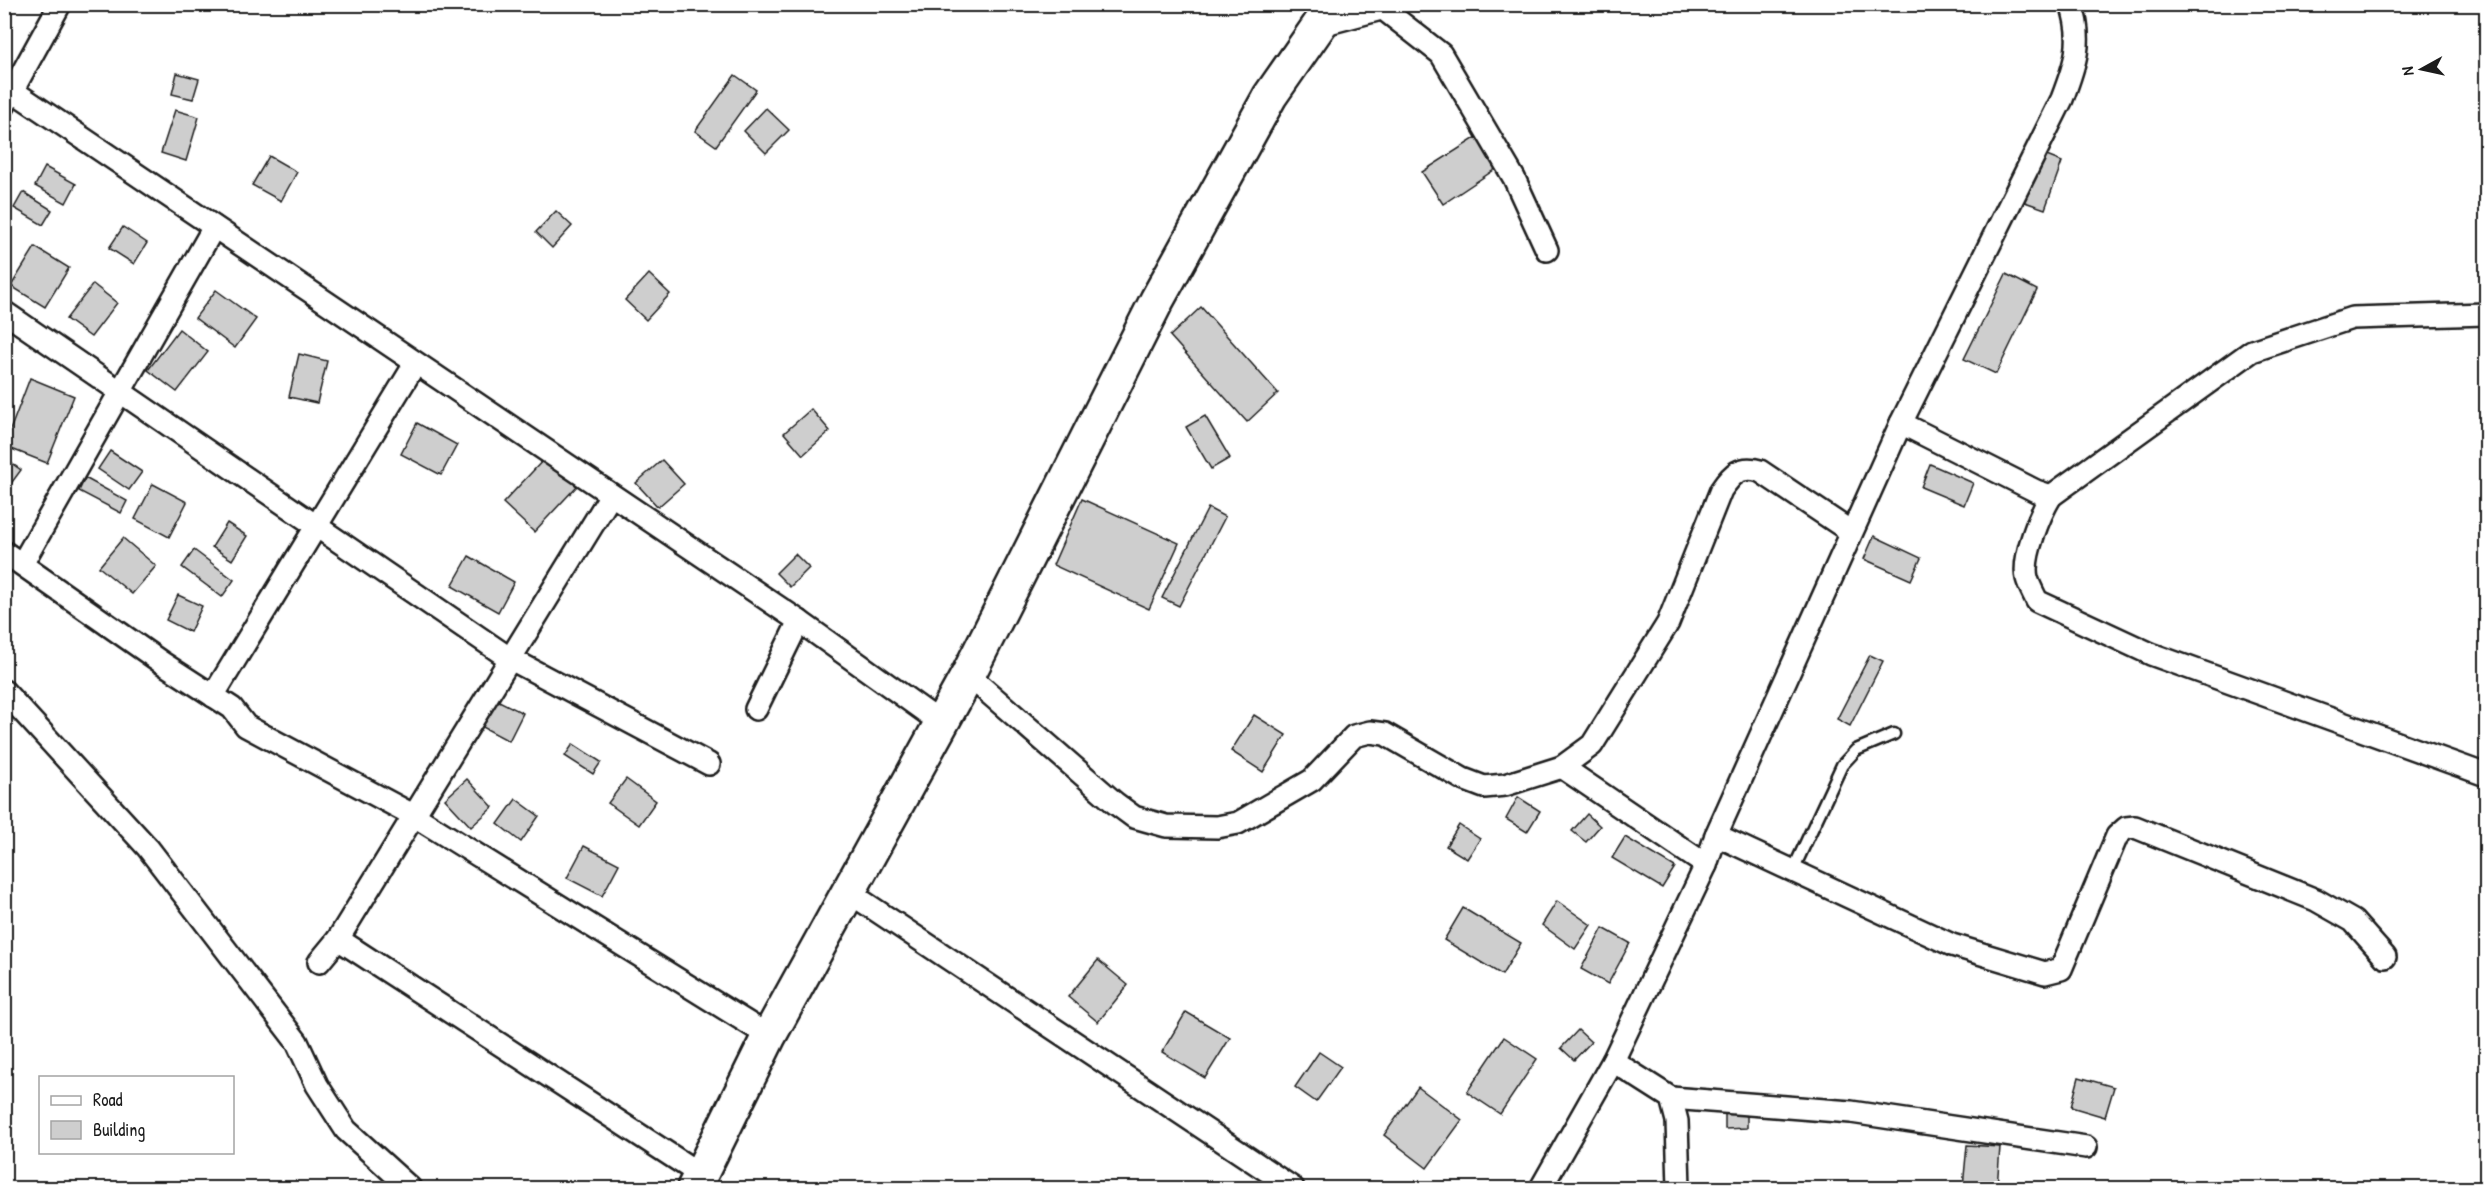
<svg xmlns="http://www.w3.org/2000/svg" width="2491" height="1193" font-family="'Patrick Hand',sans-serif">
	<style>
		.building { fill: #cecece; stroke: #1c1c1c; stroke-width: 1.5 }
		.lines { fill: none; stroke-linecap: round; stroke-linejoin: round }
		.lane-casing { stroke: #1c1c1c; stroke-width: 15 }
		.street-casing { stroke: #1c1c1c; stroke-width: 26 }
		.highway-casing { stroke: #1c1c1c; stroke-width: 38 }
		.lane { stroke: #fff; stroke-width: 10 }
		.street { stroke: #fff; stroke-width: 21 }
		.highway { stroke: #fff; stroke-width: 33 }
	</style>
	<rect width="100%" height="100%" fill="#fff"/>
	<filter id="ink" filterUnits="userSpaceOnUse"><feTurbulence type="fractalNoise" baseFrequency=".0167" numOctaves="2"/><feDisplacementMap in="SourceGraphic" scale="12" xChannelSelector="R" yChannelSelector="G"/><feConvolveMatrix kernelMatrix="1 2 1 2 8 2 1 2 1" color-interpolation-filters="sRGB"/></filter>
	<g filter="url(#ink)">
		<g class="building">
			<polygon points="177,73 199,79 193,99 172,94"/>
			<polygon points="735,75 756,90 716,146 695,131"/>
			<polygon points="766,108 789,130 766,153 744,131"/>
			<polygon points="175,110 199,117 186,161 161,153"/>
			<polygon points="1480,135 1500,166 1443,204 1422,172"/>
			<polygon points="2039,153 2062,162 2045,209 2022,201"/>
			<polygon points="269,156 297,172 281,201 252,185"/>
			<polygon points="45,167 76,184 66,203 35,186"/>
			<polygon points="23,192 52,210 43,225 14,208"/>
			<polygon points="556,211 572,226 552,248 536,232"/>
			<polygon points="123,227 147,243 134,264 109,248"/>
			<polygon points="35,247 69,268 45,307 11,286"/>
			<polygon points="649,274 670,294 646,320 625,300"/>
			<polygon points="2006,274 2037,290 1996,374 1964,359"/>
			<polygon points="93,284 117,303 91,337 66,319"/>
			<polygon points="216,290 256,319 235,348 195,318"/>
			<polygon points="1201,307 1278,393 1247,422 1170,336"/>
			<polygon points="179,329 208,352 177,392 148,370"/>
			<polygon points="299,354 327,361 317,403 289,397"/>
			<polygon points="30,378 74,396 47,463 4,446"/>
			<polygon points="811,409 830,431 803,455 784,433"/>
			<polygon points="1205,416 1230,458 1211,469 1186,427"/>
			<polygon points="417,423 457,445 441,475 401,454"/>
			<polygon points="110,451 142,472 129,490 98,469"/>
			<polygon points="546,457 577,486 534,532 503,503"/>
			<polygon points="4,458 21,470 4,493"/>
			<polygon points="662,460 684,484 658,507 636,483"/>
			<polygon points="1930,464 1973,483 1964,505 1921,487"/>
			<polygon points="85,478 127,501 121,513 79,491"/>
			<polygon points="153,484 187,502 169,537 135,519"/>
			<polygon points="1082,499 1179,543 1149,609 1053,565"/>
			<polygon points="1208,508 1225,517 1179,606 1162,598"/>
			<polygon points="227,523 247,536 232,560 212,547"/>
			<polygon points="1874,536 1921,558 1911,580 1864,559"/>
			<polygon points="123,538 156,566 132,594 99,567"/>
			<polygon points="194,550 234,580 222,597 182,567"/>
			<polygon points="795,554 809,568 790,587 776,573"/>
			<polygon points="469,556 514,582 498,612 452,586"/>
			<polygon points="178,595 202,606 190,632 166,620"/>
			<polygon points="1870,655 1883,661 1850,726 1837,719"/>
			<polygon points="491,697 523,713 509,741 477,724"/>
			<polygon points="1254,715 1286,735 1263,772 1231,751"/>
			<polygon points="573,744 601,762 593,774 565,756"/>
			<polygon points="467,779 493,807 471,827 445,799"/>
			<polygon points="626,779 656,801 639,825 608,803"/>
			<polygon points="1518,797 1540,811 1527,832 1506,819"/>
			<polygon points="516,799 539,816 521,842 498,824"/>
			<polygon points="1587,814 1600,826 1586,842 1572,831"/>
			<polygon points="1459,825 1480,839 1467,859 1446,846"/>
			<polygon points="1625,837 1675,867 1662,888 1612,858"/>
			<polygon points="584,846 619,864 602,896 567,878"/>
			<polygon points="1557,901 1591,925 1575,949 1542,925"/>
			<polygon points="1463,908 1521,943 1502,975 1444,940"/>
			<polygon points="1603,928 1630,943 1608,984 1581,969"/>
			<polygon points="1098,960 1128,985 1098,1022 1068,997"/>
			<polygon points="1186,1012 1230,1038 1205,1078 1162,1052"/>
			<polygon points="1578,1030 1591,1042 1574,1060 1561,1048"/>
			<polygon points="1504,1037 1537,1059 1500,1114 1467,1092"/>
			<polygon points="1319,1052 1341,1067 1316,1102 1295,1087"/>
			<polygon points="2079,1077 2114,1087 2105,1117 2071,1107"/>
			<polygon points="1418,1087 1462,1120 1427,1168 1384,1135"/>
			<polygon points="1725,1106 1747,1106 1747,1128 1725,1129"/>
			<polygon points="1967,1145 2000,1147 1997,1188 1963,1187"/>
		</g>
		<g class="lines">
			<g class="lane-casing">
				<polyline id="lane" points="1793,870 1842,765 1856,750 1894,734"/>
			</g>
			<g class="street-casing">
				<g id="street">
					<polyline points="1382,8 1441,54 1514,178 1547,250"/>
					<polyline points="1321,25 1396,5"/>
					<polyline points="4,85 799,621 941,723"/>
					<polyline points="4,106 60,4"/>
					<polyline points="4,312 509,658 709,764"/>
					<path d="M 1901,423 L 2036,491 L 2051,496 C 2040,514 2022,557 2027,578 C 2029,586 2034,594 2037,601 L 2151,654 L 2486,775"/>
					<polyline points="2051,496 2252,351 2352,318 2486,314"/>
					<polyline points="4,552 161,662 232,708 246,726 413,815 769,1036"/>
					<polyline points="22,564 214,227"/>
					<path d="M 968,675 L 1115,803 L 1134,817 L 1166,826 L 1217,827 L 1238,823 L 1312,780 L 1354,736 L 1370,732 L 1385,734 L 1463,779 L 1484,787 L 1505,785 L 1562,767 L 1592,745 L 1668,623 L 1721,490 C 1732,474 1740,465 1760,471 L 1851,532"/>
					<polyline points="4,691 148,848 297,1042 317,1085 346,1130 410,1188"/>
					<polyline points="213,696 415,364"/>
					<polyline points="756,709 799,621"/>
					<polyline points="1562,767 1706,865"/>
					<polyline points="1716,835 1952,945 2045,973 2061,969 2117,836 2126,828 2135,827 2316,900 2353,921 2385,957"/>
					<polyline points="847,891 1293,1188"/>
					<polyline points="338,939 701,1175"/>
					<polyline points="319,962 338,939 611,495"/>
					<polyline points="1613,1061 1671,1098 1677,1121 1679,1188"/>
					<polyline points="1671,1098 1851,1112 2086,1147"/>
					<path d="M 1541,1188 L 1613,1061 L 1706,865 L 1716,835 L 1901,423 L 2062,99 C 2075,65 2084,41 2071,4"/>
				</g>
			</g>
			<g class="highway-casing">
				<polyline id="highway" points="694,1188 769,1036 968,675 1157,300 1270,96 1334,4"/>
			</g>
			<use href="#lane" class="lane"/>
			<use href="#street" class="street"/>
			<use href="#highway" class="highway"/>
		</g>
	</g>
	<rect width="2491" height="1193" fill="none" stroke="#fff" stroke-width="24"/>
	<rect x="12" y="12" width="2467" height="1169" fill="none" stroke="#1c1c1c" stroke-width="2" filter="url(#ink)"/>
	<rect x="39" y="1076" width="195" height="78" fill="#ffffff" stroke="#a4a4a4" stroke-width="1.5"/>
	<rect x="51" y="1096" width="30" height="9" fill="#ffffff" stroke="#a4a4a4" stroke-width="1.5"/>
	<text x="93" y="1106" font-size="18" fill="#1c1c1c">Road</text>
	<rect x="51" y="1121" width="30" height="18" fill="#cecece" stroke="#a4a4a4" stroke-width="1.5"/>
	<text x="93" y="1136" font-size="18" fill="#1c1c1c">Building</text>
	<g transform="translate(2422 69) rotate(262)" stroke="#ffffff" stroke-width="4.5" paint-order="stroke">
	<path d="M0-4.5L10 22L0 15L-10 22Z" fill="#1c1c1c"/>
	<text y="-9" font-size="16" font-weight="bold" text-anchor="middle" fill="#1c1c1c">N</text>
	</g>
</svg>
